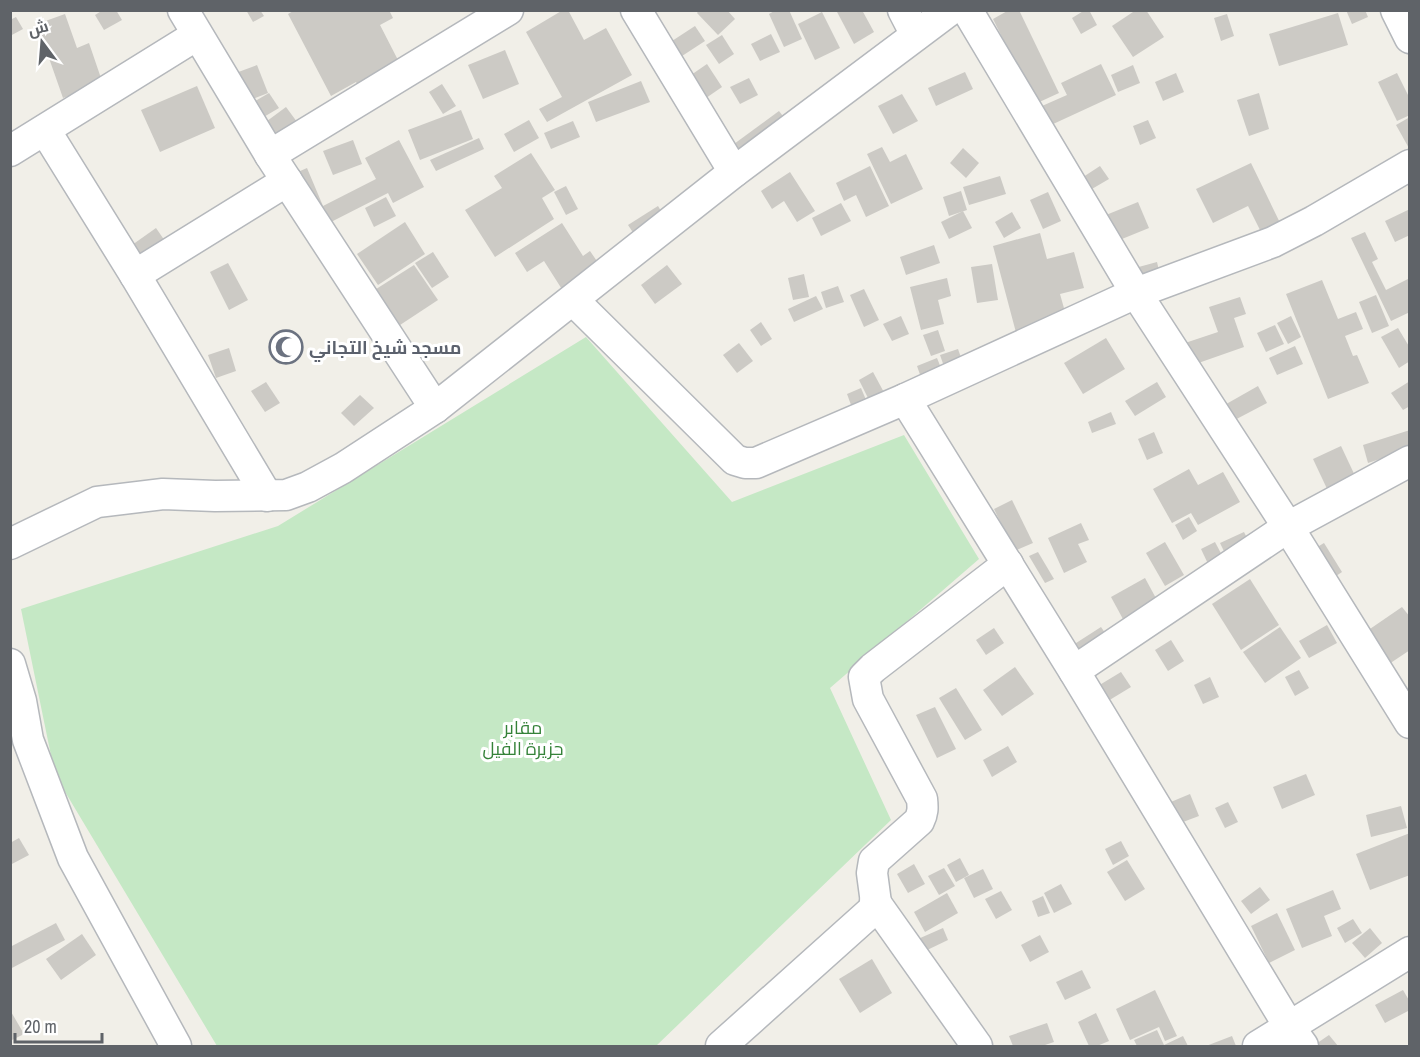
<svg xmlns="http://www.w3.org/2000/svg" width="1420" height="1057" font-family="'Archivo Narrow',Cairo,sans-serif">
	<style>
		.green { fill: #c5e8c5 }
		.building { fill: #cccac5 }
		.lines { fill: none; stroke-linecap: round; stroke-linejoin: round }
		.minor-casing { stroke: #b5b8bc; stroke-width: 33 }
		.minor { stroke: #fff; stroke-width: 30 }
		.labels { text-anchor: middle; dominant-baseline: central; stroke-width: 6; stroke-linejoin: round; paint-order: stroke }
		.worship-label { font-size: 18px; font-weight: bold; fill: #5b616d; stroke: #fff; text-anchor: start }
		.park-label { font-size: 18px; fill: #348238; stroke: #fff }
	</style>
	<rect width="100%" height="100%" fill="#f1efe8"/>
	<polygon class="green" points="586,337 732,502 904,435 979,559 830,688 891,820 656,1046 217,1046 55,775 21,609 278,526"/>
	<g class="building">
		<polygon points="103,10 116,10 122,20 104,30 95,15"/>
		<polygon points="246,10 260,10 264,16 253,22"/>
		<polygon points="295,10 389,10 393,18 380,25 399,62 357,84 356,82 331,96 288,14"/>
		<polygon points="563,10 568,10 584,40 606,28 632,75 547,122 539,109 562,97 526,32"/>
		<polygon points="699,10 727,10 735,19 718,35 697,13"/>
		<polygon points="776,10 789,10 802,39 784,47 769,14"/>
		<polygon points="836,10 862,10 874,32 854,44"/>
		<polygon points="1009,10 1019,10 1059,93 1035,104 993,19"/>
		<polygon points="1085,10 1089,10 1097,25 1081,34 1072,18"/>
		<polygon points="1136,10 1146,10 1164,37 1133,57 1112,26"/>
		<polygon points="1346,10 1365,10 1368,17 1352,24"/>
		<polygon points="822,12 840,48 815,60 798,24"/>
		<polygon points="1338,13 1348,45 1279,66 1269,34"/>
		<polygon points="65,14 77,48 89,43 103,84 63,98 37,24"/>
		<polygon points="1227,14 1234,36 1221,41 1214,18"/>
		<polygon points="16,17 23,29 10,36 10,20"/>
		<polygon points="695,26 705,41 682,56 672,41"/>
		<polygon points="771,34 780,52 760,61 751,44"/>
		<polygon points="722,35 734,54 719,64 706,45"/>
		<polygon points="505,50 519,84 483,99 468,65"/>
		<polygon points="707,64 722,87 706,98 691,75"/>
		<polygon points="1101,64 1116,95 1051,125 1042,106 1067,95 1061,83"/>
		<polygon points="257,65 268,93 245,102 233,74"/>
		<polygon points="1133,65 1140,83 1118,92 1111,75"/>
		<polygon points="965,72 973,89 936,106 928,88"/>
		<polygon points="1176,73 1184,92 1163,101 1155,82"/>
		<polygon points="1397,73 1410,99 1410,115 1397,121 1378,82"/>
		<polygon points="749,78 758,95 740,104 730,87"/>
		<polygon points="641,81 650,102 596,122 588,102"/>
		<polygon points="442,84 456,106 443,114 429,92"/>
		<polygon points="197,86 215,128 160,152 141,110"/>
		<polygon points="269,93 279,108 262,118 252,103"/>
		<polygon points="1259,93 1269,129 1249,136 1237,100"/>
		<polygon points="902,94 918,121 893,134 878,106"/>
		<polygon points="286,107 300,126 277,143 263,124"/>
		<polygon points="461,110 473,139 420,160 408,130"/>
		<polygon points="779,111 789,124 744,158 734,144"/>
		<polygon points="1410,117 1410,150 1396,125"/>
		<polygon points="529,120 539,138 514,152 504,134"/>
		<polygon points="1148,120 1156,138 1140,145 1133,126"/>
		<polygon points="573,121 580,137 551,149 544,133"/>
		<polygon points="479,138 484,149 436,171 430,160"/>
		<polygon points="353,140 362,164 333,175 323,151"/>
		<polygon points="399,140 424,187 393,203 388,193 331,222 325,210 309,217 291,175 307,168 323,206 376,179 365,158"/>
		<polygon points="882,147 890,162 906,154 923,189 891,204 867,154"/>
		<polygon points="963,148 979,163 966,178 950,163"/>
		<polygon points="531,153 555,190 542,198 554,219 495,257 465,210 502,188 494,176"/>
		<polygon points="1251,163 1284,231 1265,240 1248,206 1213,223 1196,189"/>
		<polygon points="870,166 889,206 866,217 856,195 844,201 836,183"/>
		<polygon points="1100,166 1109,179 1085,193 1077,181"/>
		<polygon points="790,172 815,211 797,222 784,201 772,209 761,191"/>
		<polygon points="1000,176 1006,194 969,205 963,187"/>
		<polygon points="566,186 578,209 566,215 554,192"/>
		<polygon points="961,191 967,210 949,216 943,197"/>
		<polygon points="1048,192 1061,221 1043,229 1030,200"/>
		<polygon points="386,197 396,216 374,227 365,208"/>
		<polygon points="1138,202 1149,228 1117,241 1106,215"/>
		<polygon points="841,203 851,221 821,236 812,218"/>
		<polygon points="658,206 667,221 638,240 628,225"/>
		<polygon points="1410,209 1410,235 1395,242 1385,221"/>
		<polygon points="963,211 972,228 949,239 941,222"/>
		<polygon points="1012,212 1021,228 1004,238 995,222"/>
		<polygon points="405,222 425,254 378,285 357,254"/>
		<polygon points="562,223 583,256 590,251 603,270 565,294 544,261 527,272 515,253"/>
		<polygon points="156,228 167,244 143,260 132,245"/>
		<polygon points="1365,232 1378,259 1372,262 1386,290 1410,278 1410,312 1391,321 1351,238"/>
		<polygon points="1040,233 1047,259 1074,252 1084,288 1060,294 1069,326 1018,340 993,246"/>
		<polygon points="934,245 940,263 906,275 900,257"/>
		<polygon points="433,252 449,277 432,288 415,263"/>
		<polygon points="1157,262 1162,284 1141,290 1135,268"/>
		<polygon points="228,263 248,300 229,310 210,272"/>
		<polygon points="992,264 998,300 977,303 971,267"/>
		<polygon points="414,265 438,300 397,327 373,291"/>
		<polygon points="667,265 682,284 655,304 641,285"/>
		<polygon points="804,274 809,297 793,300 788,278"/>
		<polygon points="947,278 951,296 938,300 944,324 921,330 910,287"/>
		<polygon points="1322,280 1338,319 1356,312 1363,329 1345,336 1353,356 1357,355 1369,383 1328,399 1286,294"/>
		<polygon points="838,286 844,302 826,308 821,292"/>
		<polygon points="864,289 879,320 864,327 850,295"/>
		<polygon points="1376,295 1389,326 1372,333 1359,302"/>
		<polygon points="816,296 823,309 794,322 788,309"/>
		<polygon points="1240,297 1246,314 1234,318 1244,347 1187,367 1179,345 1218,332 1209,307"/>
		<polygon points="901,316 909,334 892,341 883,324"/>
		<polygon points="1291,316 1301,337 1288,344 1277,323"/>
		<polygon points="761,322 772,339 761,346 750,330"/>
		<polygon points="1275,325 1284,344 1266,352 1257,333"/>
		<polygon points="1398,328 1410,348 1410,361 1399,368 1381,337"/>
		<polygon points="938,330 945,351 931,356 923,335"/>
		<polygon points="1106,338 1125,369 1083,394 1064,363"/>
		<polygon points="739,343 753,361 737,373 723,355"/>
		<polygon points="1295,346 1303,364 1277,375 1269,358"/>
		<polygon points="229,348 236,371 216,378 208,355"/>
		<polygon points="958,349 965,369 947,375 940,355"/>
		<polygon points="937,358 945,378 924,386 917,366"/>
		<polygon points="873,372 887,398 872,406 859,380"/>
		<polygon points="1410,381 1410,406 1403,410 1391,393"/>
		<polygon points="266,382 280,403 265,412 251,391"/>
		<polygon points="1157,382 1166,397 1135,416 1125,401"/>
		<polygon points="1258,386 1267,403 1229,423 1221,407"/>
		<polygon points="861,388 869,407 854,413 847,394"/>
		<polygon points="360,395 374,408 354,426 341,413"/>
		<polygon points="1111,412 1116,424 1092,433 1088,422"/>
		<polygon points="1410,430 1410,449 1368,463 1363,445"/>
		<polygon points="1154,432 1163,453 1147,460 1138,439"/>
		<polygon points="1341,446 1357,480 1329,493 1313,459"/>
		<polygon points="1189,469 1198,485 1223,472 1240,502 1198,525 1191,513 1172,523 1153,489"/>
		<polygon points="1012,500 1033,543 1014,551 994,509"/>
		<polygon points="1189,517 1197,531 1183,540 1175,525"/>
		<polygon points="1081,523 1089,540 1078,544 1087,562 1064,573 1048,538"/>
		<polygon points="1244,532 1258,560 1234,572 1220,543"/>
		<polygon points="1165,542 1184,575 1165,586 1146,553"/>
		<polygon points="1215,542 1225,561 1210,568 1201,549"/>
		<polygon points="1324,543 1342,572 1327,582 1309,552"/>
		<polygon points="1038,552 1054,579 1045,583 1029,556"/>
		<polygon points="1145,578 1164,613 1130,632 1111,597"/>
		<polygon points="1250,579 1279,625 1241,650 1212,604"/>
		<polygon points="1402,607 1410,617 1410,650 1389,664 1367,631"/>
		<polygon points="1327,625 1337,643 1309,658 1299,641"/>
		<polygon points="1101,627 1112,643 1083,662 1073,645"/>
		<polygon points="1280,627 1301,658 1265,683 1243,652"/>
		<polygon points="994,628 1004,643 986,655 976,640"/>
		<polygon points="1171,640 1184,661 1168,671 1155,650"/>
		<polygon points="1015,667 1034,694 1002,716 983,690"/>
		<polygon points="1299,670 1309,688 1295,696 1285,677"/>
		<polygon points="1121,672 1131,687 1103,704 1093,689"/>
		<polygon points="1210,677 1219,697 1203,704 1194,685"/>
		<polygon points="956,688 982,730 965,740 939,698"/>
		<polygon points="935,707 956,749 937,758 916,715"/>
		<polygon points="1008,746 1017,762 992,777 983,760"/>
		<polygon points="1306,774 1315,795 1282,809 1273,787"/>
		<polygon points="1190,794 1199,816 1175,825 1166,804"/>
		<polygon points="1228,802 1238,822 1225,828 1215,808"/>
		<polygon points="1401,806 1407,828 1371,837 1366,815"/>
		<polygon points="1410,833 1410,875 1370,890 1356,854"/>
		<polygon points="19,838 29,855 10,865 10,843"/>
		<polygon points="1121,841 1129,856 1113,865 1105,849"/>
		<polygon points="960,858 969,875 956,882 947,865"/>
		<polygon points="1127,860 1145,889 1125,901 1107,872"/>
		<polygon points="914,864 925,884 908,893 897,874"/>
		<polygon points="944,868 955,886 939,895 928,876"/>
		<polygon points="983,869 993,889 974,898 964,878"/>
		<polygon points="1061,884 1072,904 1054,913 1044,893"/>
		<polygon points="1260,887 1270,900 1251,914 1241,901"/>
		<polygon points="1333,890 1341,909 1324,916 1332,936 1302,948 1286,909"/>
		<polygon points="1001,891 1012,910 996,919 985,899"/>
		<polygon points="947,893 958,913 925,932 914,912"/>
		<polygon points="1043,896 1050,913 1038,917 1032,901"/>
		<polygon points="1277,913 1295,950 1269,963 1251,926"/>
		<polygon points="1353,919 1362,933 1345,943 1337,928"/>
		<polygon points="56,923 65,940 10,969 10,947"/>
		<polygon points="943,928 948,940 923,952 918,939"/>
		<polygon points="1370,928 1382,943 1365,958 1352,943"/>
		<polygon points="82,934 96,955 61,980 46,959"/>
		<polygon points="1040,935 1049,952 1030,962 1021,945"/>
		<polygon points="872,959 892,993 860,1013 839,979"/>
		<polygon points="1082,970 1091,988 1065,1000 1056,982"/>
		<polygon points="1155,990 1177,1036 1165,1041 1159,1027 1130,1040 1116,1009"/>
		<polygon points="1403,990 1410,1002 1410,1010 1385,1023 1375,1005"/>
		<polygon points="10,1010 24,1034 10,1041"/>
		<polygon points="1096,1013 1109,1041 1097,1046 1089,1046 1078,1022"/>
		<polygon points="1047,1023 1054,1042 1042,1046 1013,1046 1009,1036"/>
		<polygon points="1157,1030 1164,1045 1183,1036 1188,1046 1137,1046 1134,1040"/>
		<polygon points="1329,1035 1338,1046 1313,1046"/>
		<polygon points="1232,1036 1236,1046 1206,1046"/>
	</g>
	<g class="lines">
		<g class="minor-casing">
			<g id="minor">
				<polyline points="183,10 270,155 435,408"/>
				<polyline points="636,10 734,172"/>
				<polyline points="903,10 916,35"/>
				<polyline points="967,10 1136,293 1288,527 1410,723"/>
				<polyline points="1396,10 1410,38"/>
				<polyline points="45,130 135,275 267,496"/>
				<polyline points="10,151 197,35"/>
				<polyline points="270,155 508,10"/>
				<polyline points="135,275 287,181"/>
				<polyline points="573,300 735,460 745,463 756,463 905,399 1136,293 1273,242 1314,221 1410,165"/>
				<polyline points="905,399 1074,671 1290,1028 1303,1046"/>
				<polyline points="10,544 97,502 163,494 215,496 286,495 308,487 343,468 435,408 734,172 950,10"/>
				<polyline points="10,664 21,701 28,740 73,858 176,1046"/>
				<polyline points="1074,671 1288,527 1410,461"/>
				<polyline points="875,902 977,1046"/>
				<path d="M 721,1046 L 874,909 L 876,903 L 872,873 L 874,861 L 919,821 C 923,813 923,808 922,799 L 868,699 L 864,677 L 873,668 L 1008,564"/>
				<polyline points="1258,1046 1410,952"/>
			</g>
		</g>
		<use href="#minor" class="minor"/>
	</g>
	<defs>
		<g id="mosque-ring" transform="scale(1.725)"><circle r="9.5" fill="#fff" stroke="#6b7280" stroke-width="1.5"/><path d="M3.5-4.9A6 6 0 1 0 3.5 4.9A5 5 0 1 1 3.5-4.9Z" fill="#6b7280"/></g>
	</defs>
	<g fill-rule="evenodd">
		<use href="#mosque-ring" x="286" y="347"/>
	</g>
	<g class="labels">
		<g class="worship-label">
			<text x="309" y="347">مسجد شيخ التجاني</text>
		</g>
		<g class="park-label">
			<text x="523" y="727">مقابر<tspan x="523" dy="21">جزيرة الفيل</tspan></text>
		</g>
	</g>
	<rect width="1420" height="1057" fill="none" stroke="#5f6368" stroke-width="24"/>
	<g transform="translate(42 42) rotate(344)" stroke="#ffffff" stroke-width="4.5" paint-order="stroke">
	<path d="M0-4.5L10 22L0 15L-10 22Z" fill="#5f6368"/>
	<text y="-9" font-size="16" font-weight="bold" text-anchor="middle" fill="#5f6368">ش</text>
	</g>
	<path d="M15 1033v9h87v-9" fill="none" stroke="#5f6368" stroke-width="3"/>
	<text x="24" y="1033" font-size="18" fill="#5f6368" stroke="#ffffff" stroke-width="4.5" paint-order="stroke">20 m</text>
</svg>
